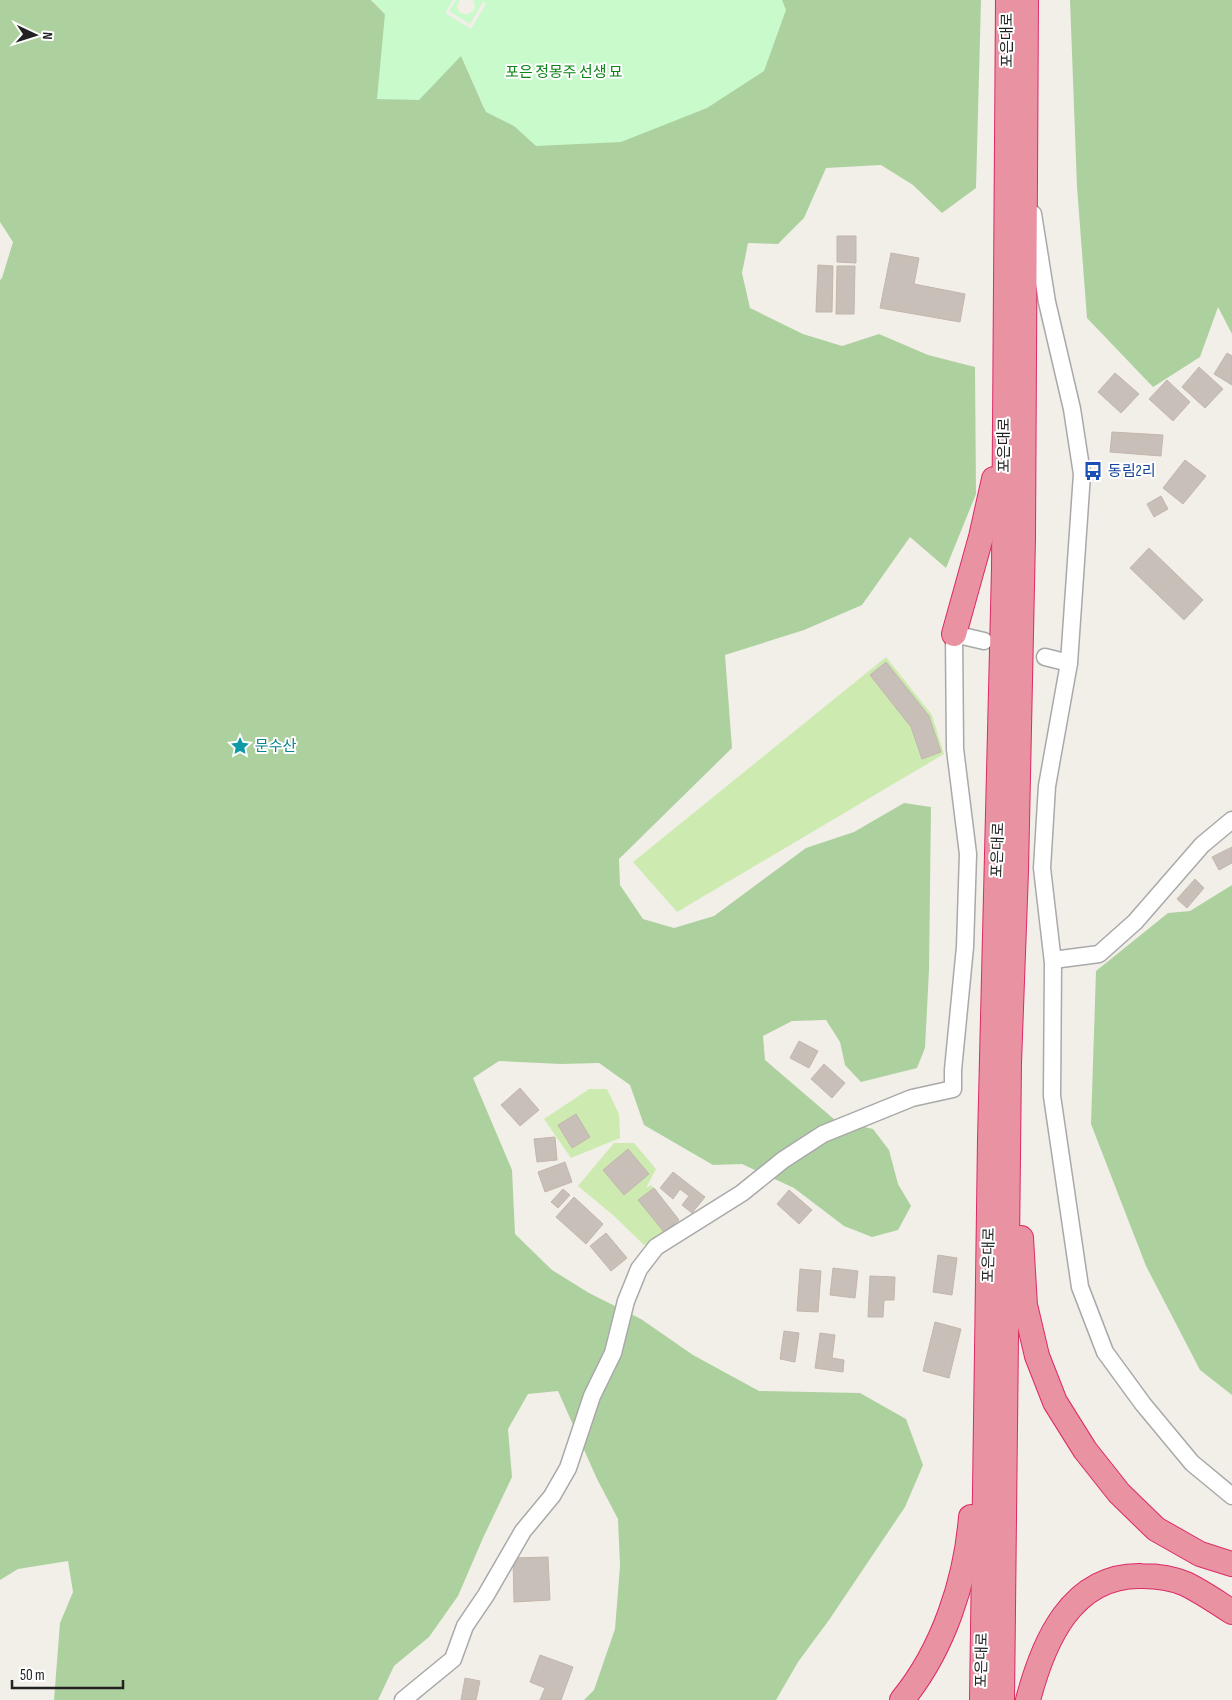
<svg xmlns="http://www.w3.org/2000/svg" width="1232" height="1700" font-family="'Sofia Sans Condensed','Noto Sans KR',sans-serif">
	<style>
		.grass { fill: #cdebb0 }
		.forest { fill: #add19e }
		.park { fill: #c8facc }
		.building { fill: #c7bfb8; stroke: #c4b6ab }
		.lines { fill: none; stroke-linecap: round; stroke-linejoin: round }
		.minor-casing { stroke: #a9a9a9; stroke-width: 19 }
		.highway-casing { stroke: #dc2a67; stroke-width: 26 }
		.minor { stroke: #fff; stroke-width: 16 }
		.highway { stroke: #e892a2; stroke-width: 24 }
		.labels { text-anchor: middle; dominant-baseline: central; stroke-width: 4; stroke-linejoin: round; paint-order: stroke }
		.street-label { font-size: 15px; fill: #222; stroke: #fff }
		.park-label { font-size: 15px; fill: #0c8416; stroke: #fff }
		.transit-label { font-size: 15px; fill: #164399; stroke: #fff; text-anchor: start }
		.culture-label { font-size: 15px; fill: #0d838f; stroke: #fff; text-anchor: start }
	</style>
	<rect width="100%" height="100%" fill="#f2efe9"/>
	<g class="grass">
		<polygon points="886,657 932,715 944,754 677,912 633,862"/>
		<polygon points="589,1089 607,1089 619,1114 620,1138 571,1158 544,1119"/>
		<polygon points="614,1143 634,1143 656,1169 646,1188 651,1185 654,1188 679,1220 679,1229 664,1238 644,1245 613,1215 578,1186"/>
	</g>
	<g class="forest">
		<polygon points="0,0 371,0 390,19 461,55 484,108 781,0 981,0 976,188 942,213 913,185 881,165 826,168 804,218 778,244 748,243 742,273 750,308 803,334 842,346 879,334 928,355 975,367 976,494 946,568 910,537 862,605 804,630 725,655 732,748 619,859 620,885 643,919 674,928 714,916 806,848 854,832 904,803 931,807 929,970 925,1048 917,1068 861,1082 845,1065 840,1042 826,1020 792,1021 763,1036 765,1060 835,1120 873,1129 889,1150 898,1184 911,1206 898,1230 872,1237 844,1226 794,1188 742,1164 713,1165 644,1125 630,1085 599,1063 561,1064 499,1061 473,1078 512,1170 515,1234 552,1270 589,1293 641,1319 693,1355 759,1391 860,1393 906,1419 923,1465 905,1507 829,1620 798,1662 776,1700 584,1700 594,1690 615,1629 620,1566 618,1519 597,1479 558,1391 528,1394 508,1429 512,1477 483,1538 458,1596 429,1637 394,1666 378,1700 54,1700 60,1623 73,1592 68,1561 18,1569 0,1580 0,280 2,278 13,242 0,222"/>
		<polygon points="1070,0 1232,0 1232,334 1218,307 1200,357 1153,387 1087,318 1077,187"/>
		<polygon points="1232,885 1232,1395 1200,1370 1146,1266 1091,1124 1096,971 1168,913 1190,911"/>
	</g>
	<polygon class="park" points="372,0 453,0 445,13 471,29 486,4 483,2 470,24 449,11 456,0 460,0 457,6 459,12 467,15 474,10 475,5 473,0 782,0 786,10 764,71 707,108 621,142 536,146 514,126 486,112 461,56 419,100 377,99 385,14"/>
	<g class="building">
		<polygon points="837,236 856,236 856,263 837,262"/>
		<polygon points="891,253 919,258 914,284 965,294 960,322 880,308"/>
		<polygon points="818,265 833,266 832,312 816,312"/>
		<polygon points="837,266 855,266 854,314 836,314"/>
		<polygon points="1227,353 1232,356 1232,385 1214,374"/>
		<polygon points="1199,367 1223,389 1205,408 1182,387"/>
		<polygon points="1115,373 1139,394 1121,413 1098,392"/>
		<polygon points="1167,380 1190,402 1173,421 1149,399"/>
		<polygon points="1112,432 1163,435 1161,456 1110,452"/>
		<polygon points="1185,460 1206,476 1183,504 1163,488"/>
		<polygon points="1161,496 1168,509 1154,517 1147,504"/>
		<polygon points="1149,548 1203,600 1184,620 1130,568"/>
		<polygon points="886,662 929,716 941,752 922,759 911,727 870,675"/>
		<polygon points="1232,847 1232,863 1219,870 1212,857"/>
		<polygon points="1195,879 1204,888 1187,908 1177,899"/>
		<polygon points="799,1041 818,1051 809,1068 790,1058"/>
		<polygon points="824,1064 845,1083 832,1098 811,1079"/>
		<polygon points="520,1088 539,1110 520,1126 501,1105"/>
		<polygon points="576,1114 590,1137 572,1148 558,1125"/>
		<polygon points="555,1137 557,1160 537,1162 534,1139"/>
		<polygon points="628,1149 649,1174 624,1195 603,1170"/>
		<polygon points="565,1162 572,1182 545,1192 538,1172"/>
		<polygon points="673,1172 705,1197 692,1213 682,1205 689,1196 680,1189 673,1199 660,1188"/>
		<polygon points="654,1188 679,1220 664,1232 638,1200"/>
		<polygon points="563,1189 570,1195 558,1208 551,1202"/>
		<polygon points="789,1190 812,1210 799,1224 777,1204"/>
		<polygon points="574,1197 603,1224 586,1244 556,1217"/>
		<polygon points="606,1233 627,1258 611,1271 590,1246"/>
		<polygon points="938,1255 957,1258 952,1295 933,1292"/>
		<polygon points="833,1268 858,1271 855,1298 830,1295"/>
		<polygon points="800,1269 821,1271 818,1312 797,1311"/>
		<polygon points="870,1276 895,1277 894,1300 884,1300 883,1317 868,1317"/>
		<polygon points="935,1322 961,1329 949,1378 923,1371"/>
		<polygon points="784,1331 799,1333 795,1362 780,1359"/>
		<polygon points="820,1333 835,1335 832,1358 844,1360 843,1372 815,1368"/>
		<polygon points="548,1557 550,1600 514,1602 513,1558"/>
		<polygon points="540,1655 573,1667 561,1700 540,1700 545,1688 530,1682"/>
		<polygon points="465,1678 480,1681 476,1700 461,1700"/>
	</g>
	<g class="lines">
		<g class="minor-casing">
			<g id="minor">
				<polyline points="1033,214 1047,302 1072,409 1082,474 1069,663 1047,786 1042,868 1053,963 1052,1096 1080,1287 1105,1352 1143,1404 1192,1463 1232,1496"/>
				<polyline points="1045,657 1069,663"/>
				<polyline points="1053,960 1099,954 1135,922 1202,845 1232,820"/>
				<polyline points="403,1700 453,1659 465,1626 486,1595 523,1531 552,1496 568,1468 592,1396 613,1353 626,1301 639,1269 656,1247 742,1193 783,1160 823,1134 912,1098 953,1089 953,1070 965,947 968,854 955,749 954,634 984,641"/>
			</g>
		</g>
		<g class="highway-casing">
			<g id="highway">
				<polyline points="954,634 981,537 994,479"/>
				<polyline points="1021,1238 1025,1305 1037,1356 1055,1402 1085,1450 1119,1493 1156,1529 1200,1554 1232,1564"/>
				<path d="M 902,1700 C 943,1650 966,1581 971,1517"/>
				<polyline points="982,1700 990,1140 1004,568 1008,0"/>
				<polyline points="1002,1700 1009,1063 1016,871 1023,538 1026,0"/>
				<path d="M 1028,1700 C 1043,1643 1071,1574 1142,1576 C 1157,1576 1172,1578 1186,1584 C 1202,1592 1217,1602 1232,1612"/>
			</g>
		</g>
		<use href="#minor" class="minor"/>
		<use href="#highway" class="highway"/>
	</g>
	<defs>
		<g id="bus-bare" transform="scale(1.5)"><path d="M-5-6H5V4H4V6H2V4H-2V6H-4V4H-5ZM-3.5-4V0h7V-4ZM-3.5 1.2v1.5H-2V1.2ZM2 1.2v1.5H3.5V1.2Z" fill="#1a4fb4" stroke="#fff" stroke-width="2.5" paint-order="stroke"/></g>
		<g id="sight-bare" transform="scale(1.5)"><path d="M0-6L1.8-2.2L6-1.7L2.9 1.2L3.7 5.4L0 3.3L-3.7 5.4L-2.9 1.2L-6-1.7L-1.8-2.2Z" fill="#0f9aa8" stroke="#fff" stroke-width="2.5" paint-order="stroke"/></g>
	</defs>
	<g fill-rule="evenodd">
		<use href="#bus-bare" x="1093" y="471"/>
		<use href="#sight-bare" x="240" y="746"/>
	</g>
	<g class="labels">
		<g class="street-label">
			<text transform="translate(1007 40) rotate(-90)">포은대로</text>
			<text transform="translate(1004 445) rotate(-90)">포은대로</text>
			<text transform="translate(998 850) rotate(-88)">포은대로</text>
			<text transform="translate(989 1255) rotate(-89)">포은대로</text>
			<text transform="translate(982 1660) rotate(-89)">포은대로</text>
		</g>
		<g class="park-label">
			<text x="564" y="72">포은 정몽주 선생 묘</text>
		</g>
		<g class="transit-label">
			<text x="1108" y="471">동림2리</text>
		</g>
		<g class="culture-label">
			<text x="255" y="746">문수산</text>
		</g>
	</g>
	<g transform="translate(35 35) rotate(94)" stroke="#ffffff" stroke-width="4" paint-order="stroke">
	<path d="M0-4L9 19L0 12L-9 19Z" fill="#222222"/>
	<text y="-8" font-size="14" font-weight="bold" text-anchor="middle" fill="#222222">N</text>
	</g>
	<path d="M12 1680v8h111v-8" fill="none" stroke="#222222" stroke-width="2.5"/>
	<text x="20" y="1680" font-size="15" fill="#222222" stroke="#ffffff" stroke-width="4" paint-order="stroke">50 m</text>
</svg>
